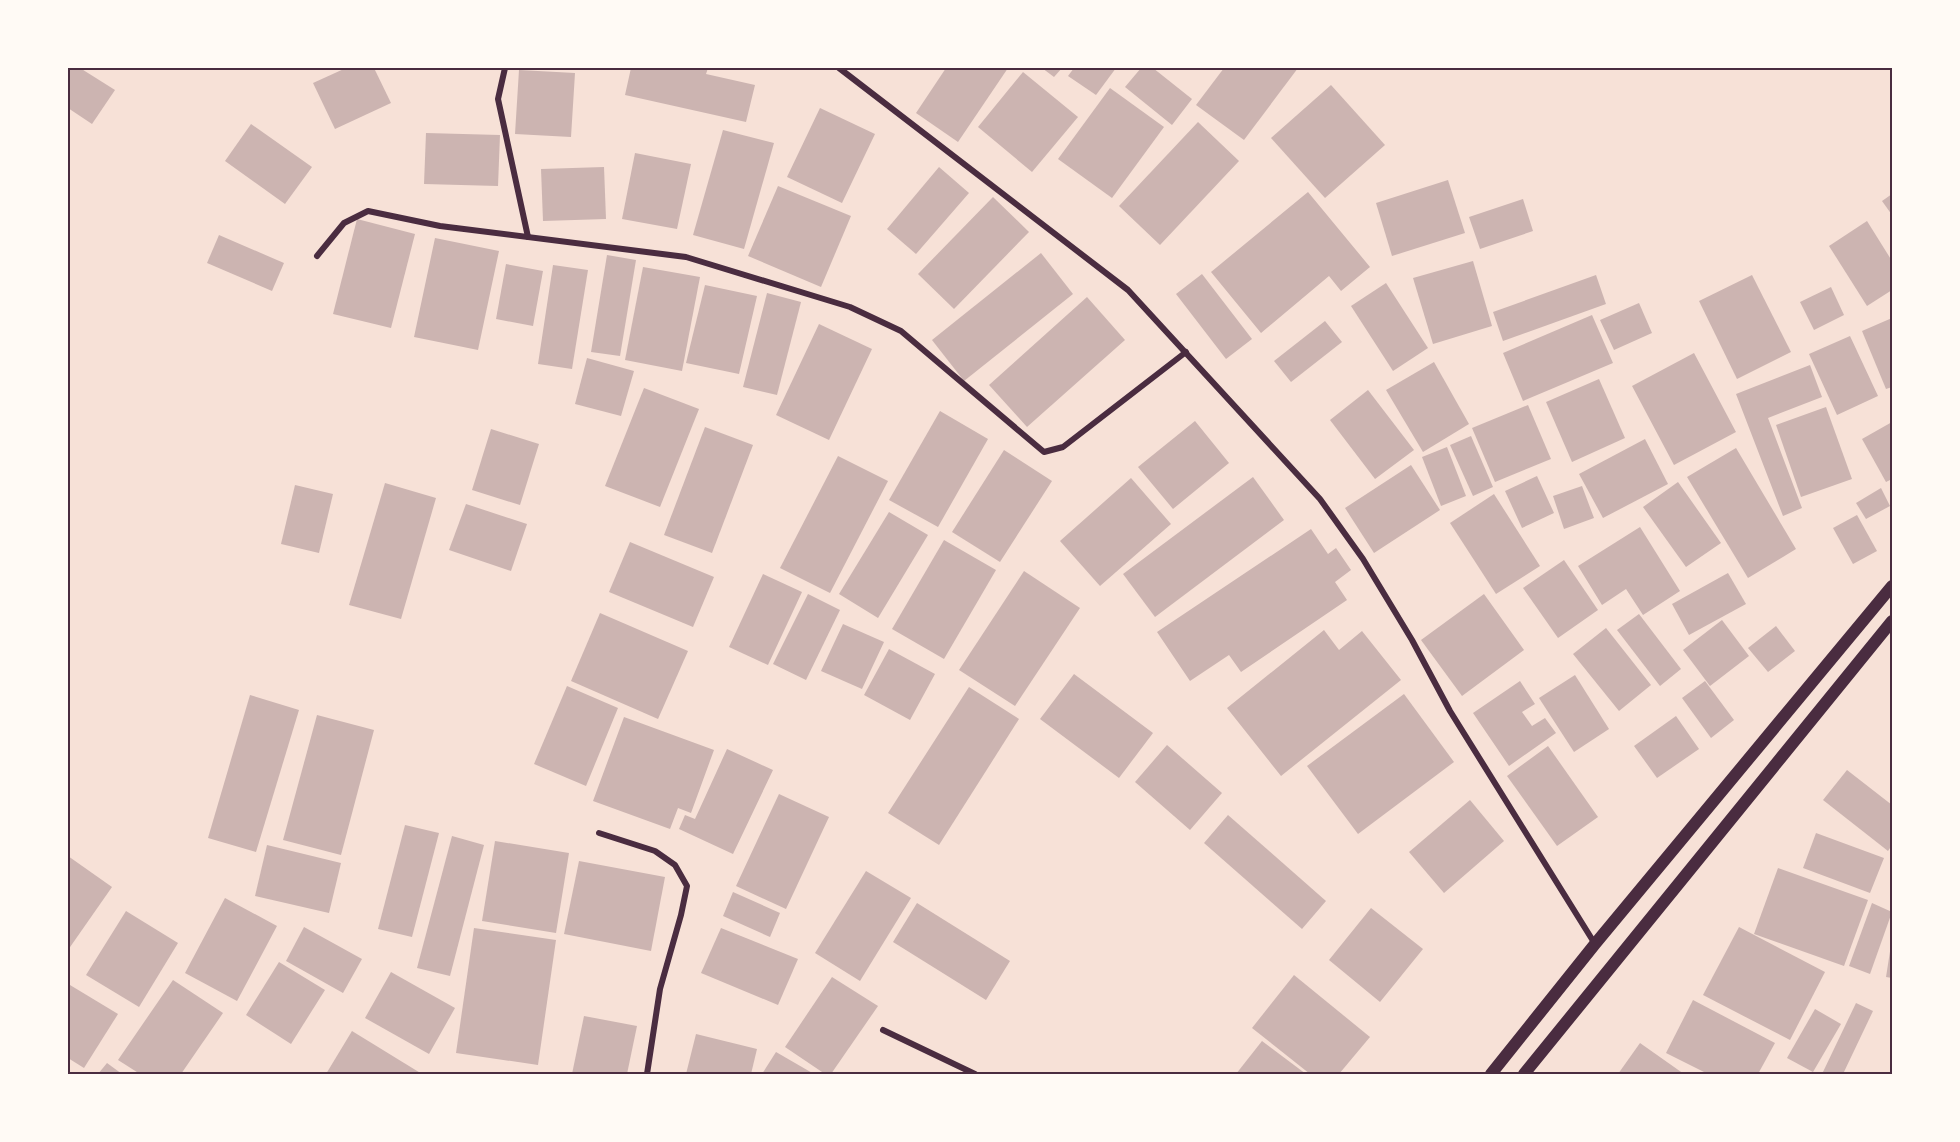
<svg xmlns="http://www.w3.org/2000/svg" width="1960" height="1142" font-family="Cabin,sans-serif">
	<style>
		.building { fill: #ccb4b1 }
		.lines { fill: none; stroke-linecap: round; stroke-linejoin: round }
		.minor { stroke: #4a2c40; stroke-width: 6 }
		.secondary { stroke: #4a2c40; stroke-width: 12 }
		.neatline { fill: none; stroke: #4a2c40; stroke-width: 2 }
	</style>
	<rect width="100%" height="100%" fill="#f7e1d7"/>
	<g class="building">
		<polygon points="70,68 80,68 115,90 92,124 68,108 68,72"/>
		<polygon points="346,68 374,68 391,103 335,129 313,83"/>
		<polygon points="631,68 708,68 706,74 755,85 746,122 625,95"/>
		<polygon points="946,68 1008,68 958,142 916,113"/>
		<polygon points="1042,68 1062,68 1054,77"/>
		<polygon points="1074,68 1116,68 1096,95 1068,76"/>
		<polygon points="1141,68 1153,68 1192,99 1172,125 1125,87"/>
		<polygon points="1224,68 1298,68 1244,140 1196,105"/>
		<polygon points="519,70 575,73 571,137 515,134"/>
		<polygon points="1023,72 1078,117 1032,172 978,127"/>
		<polygon points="1331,85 1385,145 1325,198 1271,138"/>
		<polygon points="1110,88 1164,127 1112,198 1058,159"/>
		<polygon points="820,108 875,134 842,203 787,177"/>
		<polygon points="1198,122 1239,161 1160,245 1119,206"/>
		<polygon points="251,124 312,167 285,204 225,161"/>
		<polygon points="723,130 774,143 744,249 693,235"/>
		<polygon points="426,133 500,135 498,186 424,184"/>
		<polygon points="635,153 691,164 677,229 622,219"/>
		<polygon points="604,167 606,219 543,221 541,169"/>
		<polygon points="939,167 969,193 916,254 887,229"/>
		<polygon points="1448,180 1465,233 1392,256 1376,203"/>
		<polygon points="778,186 851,216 821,287 748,256"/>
		<polygon points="1308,192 1370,267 1341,291 1329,276 1261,333 1211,272"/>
		<polygon points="1892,194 1892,215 1882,201"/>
		<polygon points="993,197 1029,232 954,309 918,274"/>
		<polygon points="1523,199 1533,231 1480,249 1469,217"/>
		<polygon points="357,219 415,234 391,328 333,314"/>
		<polygon points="1867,221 1892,261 1892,290 1867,306 1829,246"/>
		<polygon points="219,235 284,263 272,291 207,263"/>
		<polygon points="435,238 499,251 478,350 414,337"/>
		<polygon points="1041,253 1073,294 964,381 932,340"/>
		<polygon points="607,255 636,260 620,356 591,352"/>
		<polygon points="1473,261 1492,326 1433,344 1413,278"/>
		<polygon points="506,264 543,271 533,326 496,319"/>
		<polygon points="553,265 588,270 572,369 538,364"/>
		<polygon points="643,267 700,277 682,371 625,360"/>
		<polygon points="1202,274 1252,339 1226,359 1176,294"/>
		<polygon points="1596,275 1606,304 1503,341 1493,312"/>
		<polygon points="1752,275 1791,352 1737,379 1699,301"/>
		<polygon points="1386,283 1428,348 1393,371 1351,306"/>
		<polygon points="705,285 757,296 739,374 686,363"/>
		<polygon points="1831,287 1844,315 1814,330 1800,302"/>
		<polygon points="767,293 801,302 777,395 743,387"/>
		<polygon points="1087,297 1125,340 1027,427 989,385"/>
		<polygon points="1639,303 1652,333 1614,350 1600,320"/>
		<polygon points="1592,315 1613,363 1523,401 1503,353"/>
		<polygon points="1892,318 1892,387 1886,389 1862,331"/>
		<polygon points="1325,321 1342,342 1291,382 1274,361"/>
		<polygon points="819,324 872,349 829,440 776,415"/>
		<polygon points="1850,336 1878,396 1837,415 1809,354"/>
		<polygon points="1694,353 1736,432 1674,465 1632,386"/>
		<polygon points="587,358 634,371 621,416 575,404"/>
		<polygon points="1434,362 1469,424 1423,452 1386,390"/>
		<polygon points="1810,365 1822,397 1768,418 1802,508 1783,516 1736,394"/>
		<polygon points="1599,379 1625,438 1572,462 1546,402"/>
		<polygon points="644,388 699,409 660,507 605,486"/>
		<polygon points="1368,390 1414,450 1375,479 1330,420"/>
		<polygon points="1528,405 1551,459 1495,482 1472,428"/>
		<polygon points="1826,407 1852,479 1801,497 1776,425"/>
		<polygon points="940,411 988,439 938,527 889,500"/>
		<polygon points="1195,421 1229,463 1173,509 1138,467"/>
		<polygon points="1892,422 1892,479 1886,482 1862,439"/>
		<polygon points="705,427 753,445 712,553 664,535"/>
		<polygon points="491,429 539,444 520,505 472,490"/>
		<polygon points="1471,436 1493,487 1473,496 1450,445"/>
		<polygon points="1645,439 1668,484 1603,518 1579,474"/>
		<polygon points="1447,447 1466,496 1441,506 1422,457"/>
		<polygon points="1736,448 1796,549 1748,578 1687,477"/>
		<polygon points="1004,450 1052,481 1000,562 952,532"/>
		<polygon points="838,456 888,481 830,593 780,568"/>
		<polygon points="1411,465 1440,510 1374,553 1345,508"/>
		<polygon points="1537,476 1554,513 1522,528 1505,491"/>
		<polygon points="1253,477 1284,520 1155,617 1123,574"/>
		<polygon points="1131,478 1171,524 1100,586 1060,541"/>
		<polygon points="1678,482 1721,543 1686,567 1643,507"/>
		<polygon points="385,483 436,498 401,619 349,605"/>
		<polygon points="295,485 333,494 319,553 281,544"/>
		<polygon points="1582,486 1594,518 1564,529 1553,496"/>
		<polygon points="1881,488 1890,506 1866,519 1856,503"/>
		<polygon points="1494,494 1540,566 1496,594 1450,523"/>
		<polygon points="466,504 527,524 511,571 449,550"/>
		<polygon points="889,512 928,535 878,618 839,594"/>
		<polygon points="1857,515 1877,551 1853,564 1833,528"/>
		<polygon points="1640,527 1680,591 1643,615 1626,589 1602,605 1578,566"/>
		<polygon points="1311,529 1328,554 1336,548 1351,570 1335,582 1347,600 1241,672 1229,655 1190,681 1157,632"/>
		<polygon points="944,540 996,570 944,659 892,629"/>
		<polygon points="630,542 714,577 693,627 609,592"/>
		<polygon points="1564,560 1598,610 1558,638 1523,588"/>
		<polygon points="1024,571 1080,608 1015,706 959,670"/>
		<polygon points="1728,573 1746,604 1689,635 1672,604"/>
		<polygon points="763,574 802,592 768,665 729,647"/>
		<polygon points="808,594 840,610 806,680 773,664"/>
		<polygon points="1484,594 1524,650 1462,696 1421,640"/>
		<polygon points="600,613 688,651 658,719 571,681"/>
		<polygon points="1639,614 1681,669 1660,686 1617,630"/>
		<polygon points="1722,620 1749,656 1710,686 1683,650"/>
		<polygon points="843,624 884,642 862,689 821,671"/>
		<polygon points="1776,626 1795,651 1768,672 1748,648"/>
		<polygon points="1606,628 1651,685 1619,711 1573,654"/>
		<polygon points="1324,630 1339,650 1362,631 1401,680 1281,776 1227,708"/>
		<polygon points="889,649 935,674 910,720 864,695"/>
		<polygon points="1074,674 1153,733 1119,778 1040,719"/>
		<polygon points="1575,675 1609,729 1574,752 1539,698"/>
		<polygon points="1520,681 1535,704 1522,712 1532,726 1545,718 1556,733 1509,766 1473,713"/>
		<polygon points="1705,681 1734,720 1711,738 1682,698"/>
		<polygon points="567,686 618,708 586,786 534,764"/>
		<polygon points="969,687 1019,719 939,845 888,813"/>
		<polygon points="1404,694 1454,762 1358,834 1307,766"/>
		<polygon points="250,695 299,710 256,852 208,838"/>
		<polygon points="317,715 374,730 341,855 283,840"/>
		<polygon points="1676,716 1699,749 1657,778 1634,746"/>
		<polygon points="624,717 714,750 691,813 678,808 670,829 593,801"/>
		<polygon points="1167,745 1222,793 1190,830 1135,782"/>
		<polygon points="1548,746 1598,817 1557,846 1507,776"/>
		<polygon points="727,749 773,770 733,854 679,829 685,815 695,819"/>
		<polygon points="1847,770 1892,805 1892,845 1888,851 1823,800"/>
		<polygon points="779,794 829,817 786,909 736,886"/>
		<polygon points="1470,800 1504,841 1444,893 1409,852"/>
		<polygon points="1228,815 1326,901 1302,929 1204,843"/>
		<polygon points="405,825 439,833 412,937 378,929"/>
		<polygon points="1816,833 1884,858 1870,893 1803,868"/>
		<polygon points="452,836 484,845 450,976 417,968"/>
		<polygon points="495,841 569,853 556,933 482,921"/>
		<polygon points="267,845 341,863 329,913 255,896"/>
		<polygon points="68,856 112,887 68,950"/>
		<polygon points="579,861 665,877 651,951 564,934"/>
		<polygon points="1778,868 1868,900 1844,966 1754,934"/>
		<polygon points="866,871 911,898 860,981 815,953"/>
		<polygon points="733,892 780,913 770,937 723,916"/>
		<polygon points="225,898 277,926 237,1001 185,973"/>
		<polygon points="917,903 1010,961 986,1000 893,942"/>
		<polygon points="1872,903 1892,912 1870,974 1849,966"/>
		<polygon points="1371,908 1423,949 1380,1002 1329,960"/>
		<polygon points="126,911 178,943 139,1007 86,975"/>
		<polygon points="304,927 362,959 343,993 286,961"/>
		<polygon points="1739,927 1825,972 1790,1040 1703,995"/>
		<polygon points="474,928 556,940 538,1065 456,1053"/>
		<polygon points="721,928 798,959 778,1005 701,973"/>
		<polygon points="1891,945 1892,945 1892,978 1886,977"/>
		<polygon points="279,962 325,990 291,1044 246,1015"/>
		<polygon points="391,972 455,1008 429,1054 365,1018"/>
		<polygon points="1294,975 1370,1037 1339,1074 1310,1074 1252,1028"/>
		<polygon points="832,977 878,1006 831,1074 825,1074 785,1047"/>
		<polygon points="173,980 223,1013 181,1074 140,1074 118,1060"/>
		<polygon points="70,985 118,1014 84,1068 68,1058 68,988"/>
		<polygon points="1693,1000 1775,1043 1758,1074 1708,1074 1666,1053"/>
		<polygon points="1856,1003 1873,1011 1843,1074 1822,1074"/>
		<polygon points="1815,1009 1841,1024 1813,1072 1787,1058"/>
		<polygon points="584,1016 637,1026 627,1074 572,1074"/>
		<polygon points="352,1031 422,1074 326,1074"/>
		<polygon points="696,1034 757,1049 751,1074 686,1074"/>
		<polygon points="1262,1041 1306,1074 1236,1074"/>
		<polygon points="1640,1043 1684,1074 1618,1074"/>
		<polygon points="776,1052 814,1074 762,1074"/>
		<polygon points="107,1063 122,1074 98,1074"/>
	</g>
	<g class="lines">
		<g class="minor">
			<polyline points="505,68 498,99 528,237"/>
			<polyline points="839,68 1128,290 1320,499 1363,559 1412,640 1450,711 1595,944"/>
			<polyline points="317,256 344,223 368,211 440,226 686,257 850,307 901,331 1044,452 1063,447 1186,352"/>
			<polyline points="599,833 655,851 675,865 687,886 681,915 660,989 647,1074"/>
			<polyline points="883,1030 975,1074"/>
		</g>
		<g class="secondary">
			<polyline points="1491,1074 1595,944 1892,586"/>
			<polyline points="1524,1074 1892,621"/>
		</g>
	</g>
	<rect width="1960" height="1142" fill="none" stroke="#fffaf5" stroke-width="138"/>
	<rect x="69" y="69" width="1822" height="1004" class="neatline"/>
</svg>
